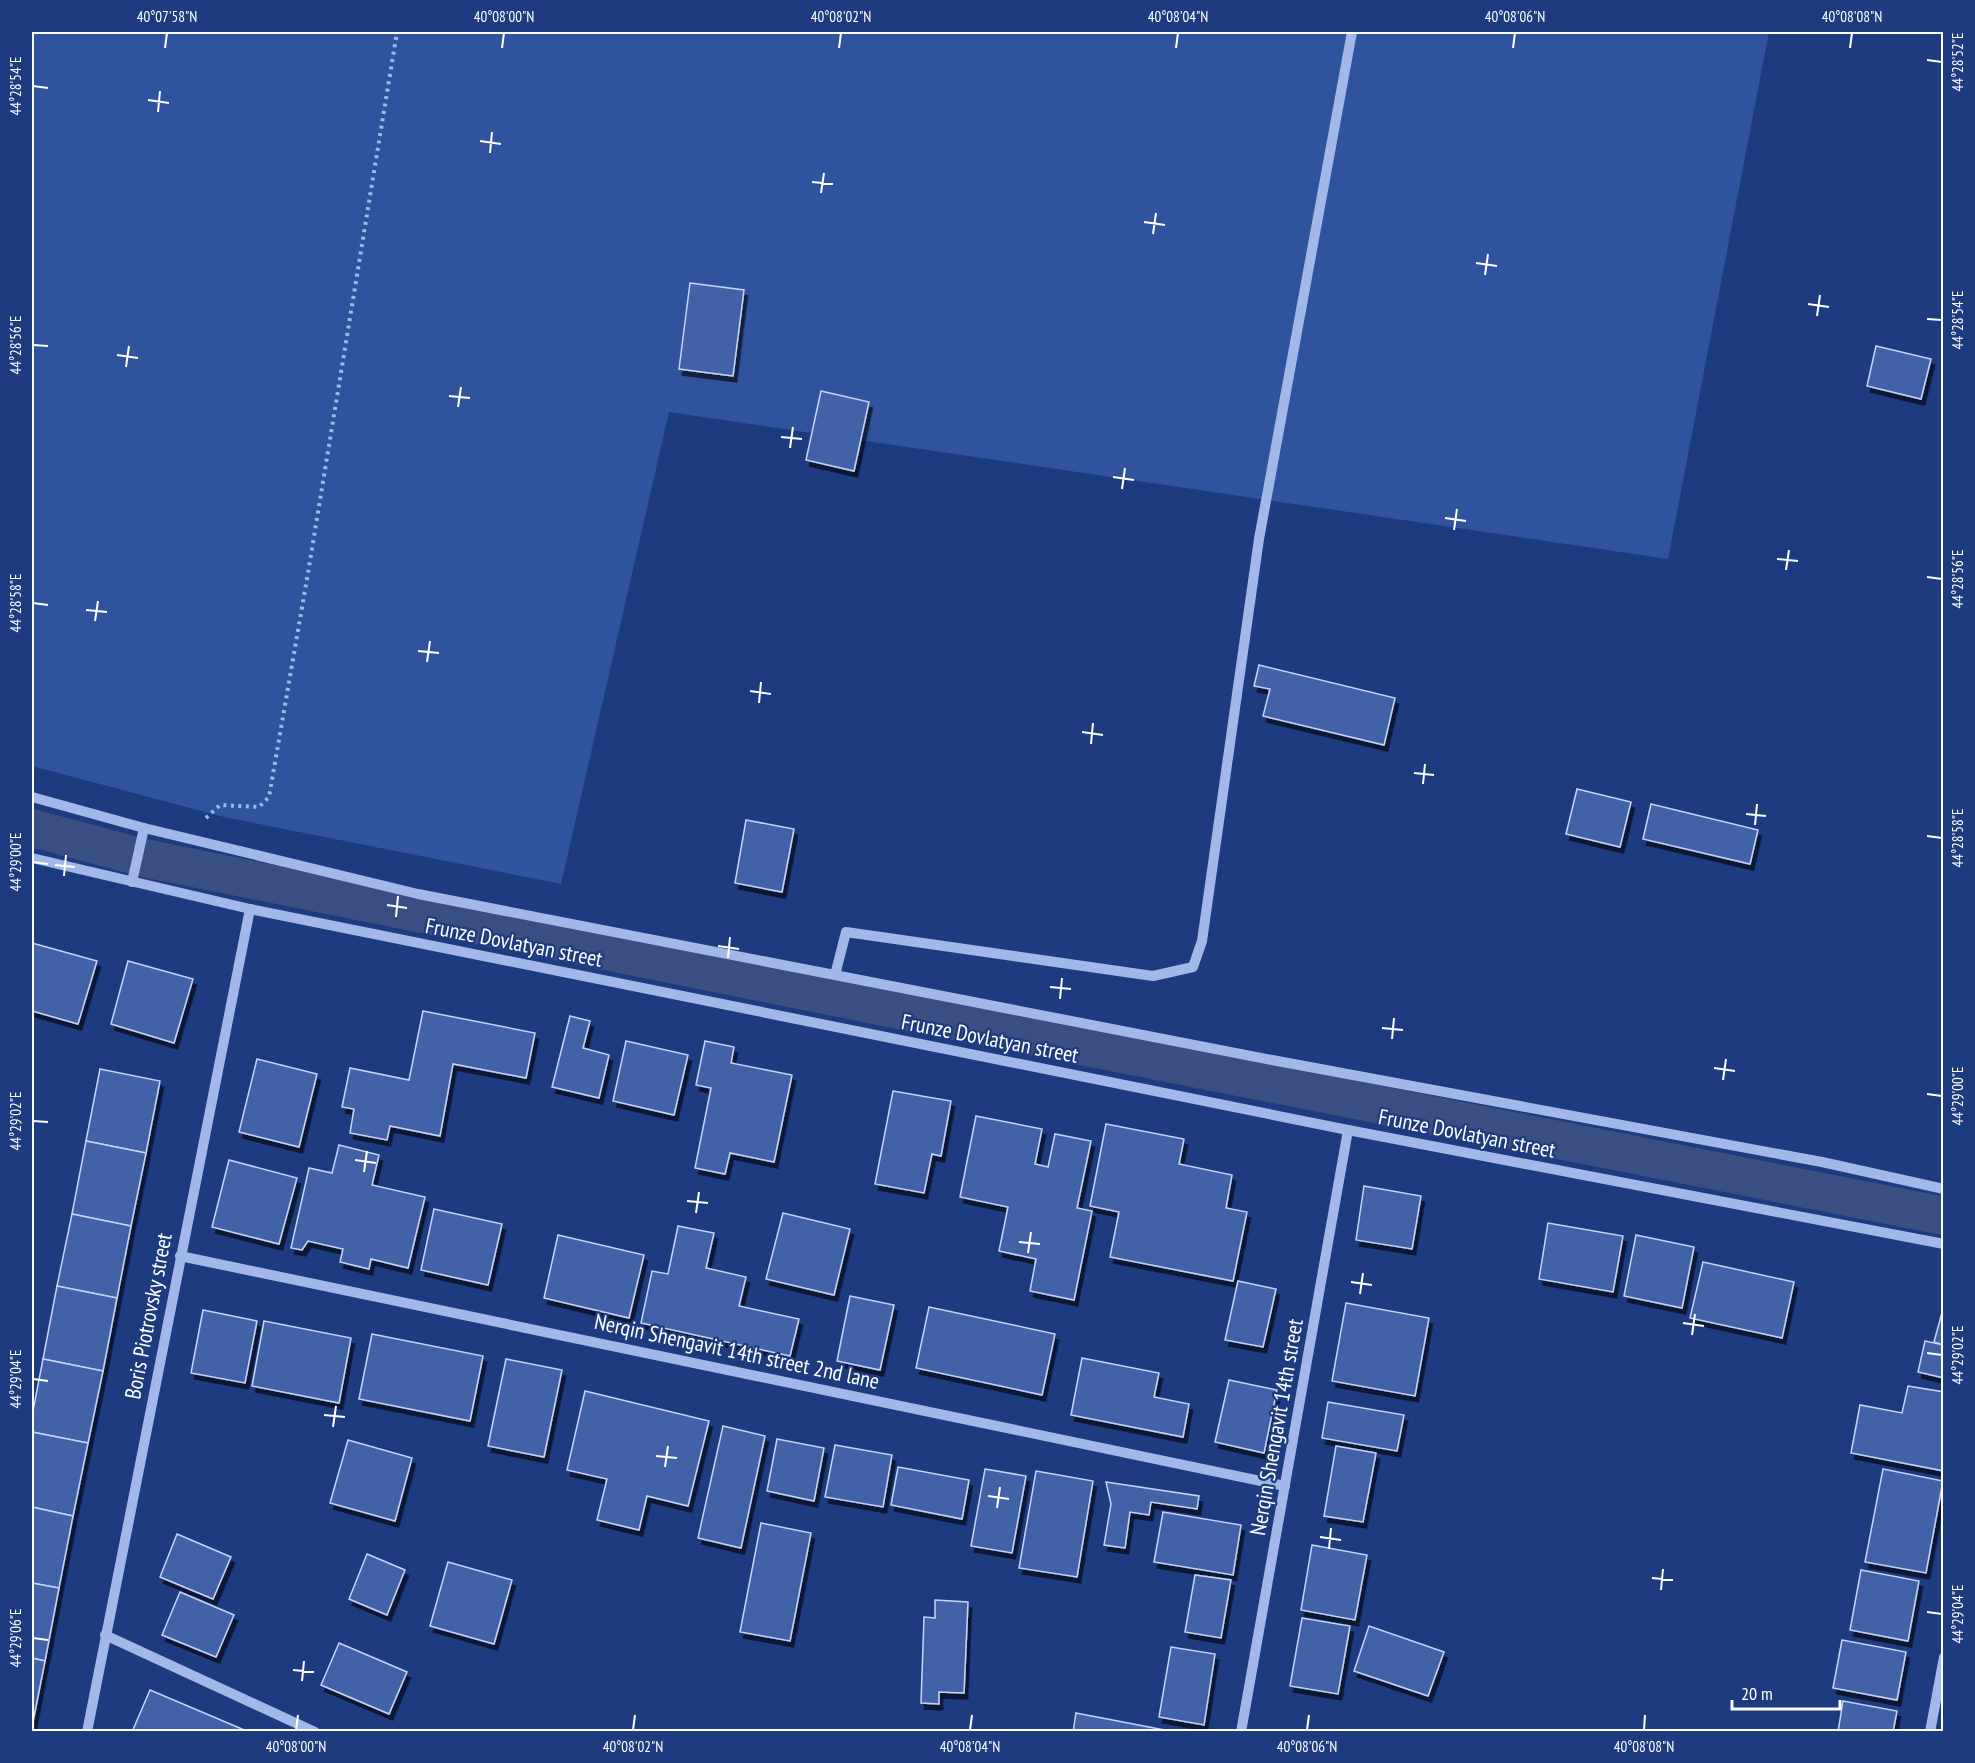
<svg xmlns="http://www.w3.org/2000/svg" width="1975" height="1763" font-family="'PT Sans Narrow',sans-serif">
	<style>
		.green { fill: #30539e }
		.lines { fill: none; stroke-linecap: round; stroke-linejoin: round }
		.canal { stroke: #394e81; stroke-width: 38 }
		.building { fill: #4262a7; stroke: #c5d5f7; stroke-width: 1.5; filter: url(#shadow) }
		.path { stroke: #a1b8e9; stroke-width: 4; stroke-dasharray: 3 4.5; stroke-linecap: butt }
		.minor { stroke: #a1b8e9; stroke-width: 10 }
		.ticks { fill: none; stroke: #fff; stroke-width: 2 }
		.labels { text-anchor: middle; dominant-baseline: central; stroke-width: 4.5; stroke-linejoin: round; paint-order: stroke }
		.street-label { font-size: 22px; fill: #fff; stroke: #1d3b7f }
		.neatline { fill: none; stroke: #fff; stroke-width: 2 }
		.ticks-label { font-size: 15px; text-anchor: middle; fill: #fff }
	</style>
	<defs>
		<filter id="shadow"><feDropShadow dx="3.5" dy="6" stdDeviation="0" flood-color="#0009"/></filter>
	</defs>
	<rect width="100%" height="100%" fill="#1d3b7f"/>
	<polygon class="green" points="32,32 1769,32 1668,559 669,412 561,884 224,817 32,766"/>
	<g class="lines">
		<polyline class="canal" points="32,828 144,858 894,1009 1944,1216"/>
	</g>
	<g class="building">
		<polygon points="690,283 744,290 733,376 679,369"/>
		<polygon points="1876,346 1931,359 1921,399 1867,386"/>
		<polygon points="821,391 869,402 854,471 806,460"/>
		<polygon points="1259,665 1395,698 1384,745 1263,716 1270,689 1254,686"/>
		<polygon points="1577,789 1631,802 1620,847 1566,834"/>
		<polygon points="1651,804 1758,830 1750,864 1643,839"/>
		<polygon points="746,820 794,829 782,892 735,883"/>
		<polygon points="32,943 97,961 78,1024 32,1011"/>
		<polygon points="128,961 193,979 174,1043 111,1024"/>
		<polygon points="423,1011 535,1033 526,1078 453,1064 440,1136 390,1126 387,1140 350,1133 354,1109 342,1107 350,1068 409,1080"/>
		<polygon points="570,1016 590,1021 583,1048 609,1055 599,1098 552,1087"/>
		<polygon points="626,1041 688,1055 674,1115 613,1101"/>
		<polygon points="705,1041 734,1047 731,1063 792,1075 774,1162 730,1153 725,1174 695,1168 711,1088 696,1085"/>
		<polygon points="257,1059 317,1074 299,1147 239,1132"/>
		<polygon points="100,1069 160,1081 146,1153 86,1141"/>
		<polygon points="893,1091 951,1101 941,1156 932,1154 924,1193 875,1184"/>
		<polygon points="976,1116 1042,1129 1035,1164 1048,1167 1055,1134 1091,1141 1077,1208 1092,1211 1074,1300 1030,1291 1036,1259 999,1251 1008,1207 960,1197"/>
		<polygon points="1106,1124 1184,1139 1179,1164 1232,1175 1226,1208 1247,1212 1233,1281 1110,1257 1119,1212 1090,1206"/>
		<polygon points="86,1141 146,1153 131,1226 72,1214"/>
		<polygon points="339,1145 379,1155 372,1185 425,1197 408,1268 371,1259 369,1269 340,1262 343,1249 308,1241 302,1250 291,1248 309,1168 332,1173"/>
		<polygon points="229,1160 297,1178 279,1244 212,1227"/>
		<polygon points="1364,1186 1421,1196 1412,1249 1356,1240"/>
		<polygon points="434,1209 502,1224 488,1285 421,1270"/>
		<polygon points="783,1213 850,1229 834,1295 766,1279"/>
		<polygon points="72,1214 131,1226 117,1298 57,1286"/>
		<polygon points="1548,1223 1623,1236 1613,1292 1539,1279"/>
		<polygon points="678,1226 714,1233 706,1268 746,1277 739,1306 799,1319 790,1356 641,1323 652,1271 668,1274"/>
		<polygon points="558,1235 644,1255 629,1318 544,1298"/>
		<polygon points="1636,1235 1694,1247 1682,1308 1624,1296"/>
		<polygon points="1703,1262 1794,1282 1782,1338 1690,1318"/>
		<polygon points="1238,1281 1276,1289 1263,1347 1225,1340"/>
		<polygon points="57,1286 117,1298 103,1371 43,1359"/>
		<polygon points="850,1296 894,1305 880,1370 837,1361"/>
		<polygon points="1346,1303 1429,1318 1415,1396 1332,1381"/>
		<polygon points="1944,1305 1944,1345 1934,1342"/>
		<polygon points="929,1307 1055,1334 1042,1395 916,1368"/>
		<polygon points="203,1310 257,1321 245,1383 191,1373"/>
		<polygon points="264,1321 351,1338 339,1403 252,1386"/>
		<polygon points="372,1334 483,1356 470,1421 359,1399"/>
		<polygon points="1925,1341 1944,1345 1944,1378 1918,1372"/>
		<polygon points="1082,1358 1159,1373 1154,1397 1189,1404 1183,1437 1071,1415"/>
		<polygon points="43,1359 103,1371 88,1443 32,1432 32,1416"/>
		<polygon points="506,1359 562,1370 544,1457 488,1446"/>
		<polygon points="1229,1380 1277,1390 1264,1453 1215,1442"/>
		<polygon points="1908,1386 1944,1392 1944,1471 1851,1453 1860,1405 1902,1413"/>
		<polygon points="585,1391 709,1421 688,1506 647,1496 639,1530 597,1520 607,1479 567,1470"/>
		<polygon points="1328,1402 1404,1415 1397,1451 1322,1438"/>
		<polygon points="723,1426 765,1436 741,1548 698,1538"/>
		<polygon points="32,1432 88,1443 73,1516 32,1507"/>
		<polygon points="777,1439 824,1448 814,1501 767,1491"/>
		<polygon points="348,1440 412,1458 395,1521 330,1503"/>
		<polygon points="835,1445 892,1455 883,1507 825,1497"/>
		<polygon points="1336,1446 1376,1453 1363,1522 1324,1516"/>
		<polygon points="898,1467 969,1480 962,1519 891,1505"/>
		<polygon points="985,1469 1026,1476 1012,1553 971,1546"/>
		<polygon points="1883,1469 1943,1481 1926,1573 1865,1562"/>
		<polygon points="1036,1471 1093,1481 1077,1577 1019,1568"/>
		<polygon points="1106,1482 1199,1496 1197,1509 1151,1502 1149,1515 1130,1512 1125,1548 1104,1545 1111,1504"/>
		<polygon points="32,1507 73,1516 59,1588 32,1583"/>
		<polygon points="1163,1512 1241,1525 1233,1575 1154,1562"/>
		<polygon points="761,1523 811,1533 790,1641 740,1632"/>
		<polygon points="177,1534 231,1557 213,1599 160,1577"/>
		<polygon points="1312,1545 1367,1555 1355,1620 1301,1610"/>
		<polygon points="367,1554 405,1570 387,1615 349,1599"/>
		<polygon points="448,1562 512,1580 494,1644 430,1626"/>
		<polygon points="1861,1570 1919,1581 1908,1641 1850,1630"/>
		<polygon points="1195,1575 1231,1580 1221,1638 1185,1632"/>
		<polygon points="32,1583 59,1588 45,1661 32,1658"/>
		<polygon points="180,1592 234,1615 216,1657 162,1635"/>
		<polygon points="935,1600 968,1602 964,1693 939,1692 939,1704 921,1703 924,1617 935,1618"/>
		<polygon points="1302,1618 1350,1626 1338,1694 1290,1686"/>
		<polygon points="1369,1626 1444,1652 1428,1696 1354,1671"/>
		<polygon points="1842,1640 1906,1652 1897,1700 1833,1688"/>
		<polygon points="339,1643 407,1672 389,1714 321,1685"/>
		<polygon points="1171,1647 1215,1654 1204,1725 1159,1717"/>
		<polygon points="32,1658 45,1661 32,1727"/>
		<polygon points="150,1690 249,1732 132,1732"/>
		<polygon points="1843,1701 1897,1711 1893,1732 1838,1732"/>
		<polygon points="1076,1713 1175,1732 1073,1732"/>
	</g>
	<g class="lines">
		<polyline class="path" points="206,818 220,805 259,807 269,797 308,573 397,32"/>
		<g class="minor">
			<polyline points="32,797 144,828 418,894 1272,1060 1822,1162 1944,1189"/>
			<polyline points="32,858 250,909 1348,1130 1944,1244"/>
			<polyline points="132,882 144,828"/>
			<polyline points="835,975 846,932 1153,976 1193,967 1202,941 1259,539 1352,32"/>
			<polyline points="180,1256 1285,1486"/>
			<polyline points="105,1635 315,1732"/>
			<polyline points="87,1732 250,909"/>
			<polyline points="1241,1732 1348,1130"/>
			<polyline points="1930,1732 1944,1657"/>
		</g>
	</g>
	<path class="ticks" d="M 165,48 L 167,33M 502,48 L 504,33M 839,48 L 841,33M 1176,48 L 1178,33M 1513,48 L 1515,33M 1850,48 L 1852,33M 1927,60 L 1942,62M 33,86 L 48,88M 148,100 L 169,103M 158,112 L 160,91M 480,141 L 501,144M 490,153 L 492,132M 812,182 L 833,184M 821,193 L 824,173M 1144,222 L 1165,225M 1153,234 L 1156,213M 1476,263 L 1497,266M 1485,275 L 1488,254M 1808,304 L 1829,307M 1817,316 L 1820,295M 1927,319 L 1942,320M 33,345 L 48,346M 117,355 L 138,358M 126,367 L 129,346M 449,396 L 470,398M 458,407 L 461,387M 781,437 L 802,439M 790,448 L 793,427M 1113,477 L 1134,480M 1122,489 L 1125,468M 1445,518 L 1466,521M 1454,530 L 1457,509M 1777,559 L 1798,561M 1786,570 L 1789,550M 1927,577 L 1942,579M 33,603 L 48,605M 86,610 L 107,612M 95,621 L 98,601M 418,651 L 439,653M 427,662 L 430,641M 750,691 L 771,694M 759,703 L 761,682M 1082,732 L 1103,735M 1091,744 L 1093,723M 1414,773 L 1434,775M 1423,784 L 1425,764M 1746,814 L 1766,816M 1755,825 L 1757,804M 1927,836 L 1942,838M 33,862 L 48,864M 55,865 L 75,867M 64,876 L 66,855M 387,905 L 407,908M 396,917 L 398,896M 718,946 L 739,949M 728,958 L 730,937M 1050,987 L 1071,989M 1060,999 L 1062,978M 1382,1028 L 1403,1030M 1392,1039 L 1394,1018M 1714,1068 L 1735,1071M 1723,1080 L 1726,1059M 1927,1094 L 1942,1096M 33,1121 L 48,1122M 355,1160 L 376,1163M 364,1172 L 367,1151M 687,1201 L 708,1203M 696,1213 L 699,1192M 1019,1242 L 1040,1244M 1028,1253 L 1031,1232M 1351,1282 L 1372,1285M 1360,1294 L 1363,1273M 1683,1323 L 1704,1326M 1692,1335 L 1695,1314M 1927,1353 L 1942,1355M 33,1379 L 48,1381M 324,1415 L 345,1417M 333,1427 L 336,1406M 656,1456 L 677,1458M 665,1467 L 668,1446M 988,1496 L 1009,1499M 997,1508 L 1000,1487M 1320,1537 L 1341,1540M 1329,1549 L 1331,1528M 1652,1578 L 1673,1580M 1661,1590 L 1663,1569M 1927,1612 L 1942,1614M 33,1638 L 48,1640M 293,1670 L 314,1672M 302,1681 L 304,1661M 296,1730 L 298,1715M 633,1730 L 635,1715M 970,1730 L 972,1715M 1307,1730 L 1309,1715M 1644,1730 L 1645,1715"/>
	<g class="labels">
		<g class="street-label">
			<text transform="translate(514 942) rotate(11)">Frunze Dovlatyan street</text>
			<text transform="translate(990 1038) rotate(11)">Frunze Dovlatyan street</text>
			<text transform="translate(1467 1133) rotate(11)">Frunze Dovlatyan street</text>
			<text transform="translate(148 1316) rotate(-79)">Boris Piotrovsky street</text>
			<text transform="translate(737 1351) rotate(12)">Nerqin Shengavit 14th street 2nd lane</text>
			<text transform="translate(1276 1427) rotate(-80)">Nerqin Shengavit 14th street</text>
		</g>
	</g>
	<rect width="1975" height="1763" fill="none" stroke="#1d3b7f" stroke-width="66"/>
	<path d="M1732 1700v9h108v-9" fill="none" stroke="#ffffff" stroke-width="3"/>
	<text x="1741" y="1700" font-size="18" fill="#ffffff" stroke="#1d3b7f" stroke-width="4.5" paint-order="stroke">20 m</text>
	<rect x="33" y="33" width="1909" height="1697" class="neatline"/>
	<g class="ticks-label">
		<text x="167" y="22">40°07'58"N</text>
		<text x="504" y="22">40°08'00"N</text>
		<text x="841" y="22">40°08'02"N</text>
		<text x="1178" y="22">40°08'04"N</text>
		<text x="1515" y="22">40°08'06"N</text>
		<text x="1852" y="22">40°08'08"N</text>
		<text transform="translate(1958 62) rotate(-90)" y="5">44°28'52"E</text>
		<text transform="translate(16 86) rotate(-90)" y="5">44°28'54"E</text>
		<text transform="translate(1958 320) rotate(-90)" y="5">44°28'54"E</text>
		<text transform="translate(16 345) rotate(-90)" y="5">44°28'56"E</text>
		<text transform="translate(1958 579) rotate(-90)" y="5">44°28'56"E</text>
		<text transform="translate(16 603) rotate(-90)" y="5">44°28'58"E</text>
		<text transform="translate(1958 838) rotate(-90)" y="5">44°28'58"E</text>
		<text transform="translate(16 862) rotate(-90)" y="5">44°29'00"E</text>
		<text transform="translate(1958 1096) rotate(-90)" y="5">44°29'00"E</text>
		<text transform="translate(16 1121) rotate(-90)" y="5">44°29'02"E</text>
		<text transform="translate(1958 1355) rotate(-90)" y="5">44°29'02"E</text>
		<text transform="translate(16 1379) rotate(-90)" y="5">44°29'04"E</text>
		<text transform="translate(1958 1614) rotate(-90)" y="5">44°29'04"E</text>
		<text transform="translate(16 1638) rotate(-90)" y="5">44°29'06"E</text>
		<text x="296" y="1752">40°08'00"N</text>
		<text x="633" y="1752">40°08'02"N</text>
		<text x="970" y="1752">40°08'04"N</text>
		<text x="1307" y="1752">40°08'06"N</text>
		<text x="1644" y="1752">40°08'08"N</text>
	</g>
</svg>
